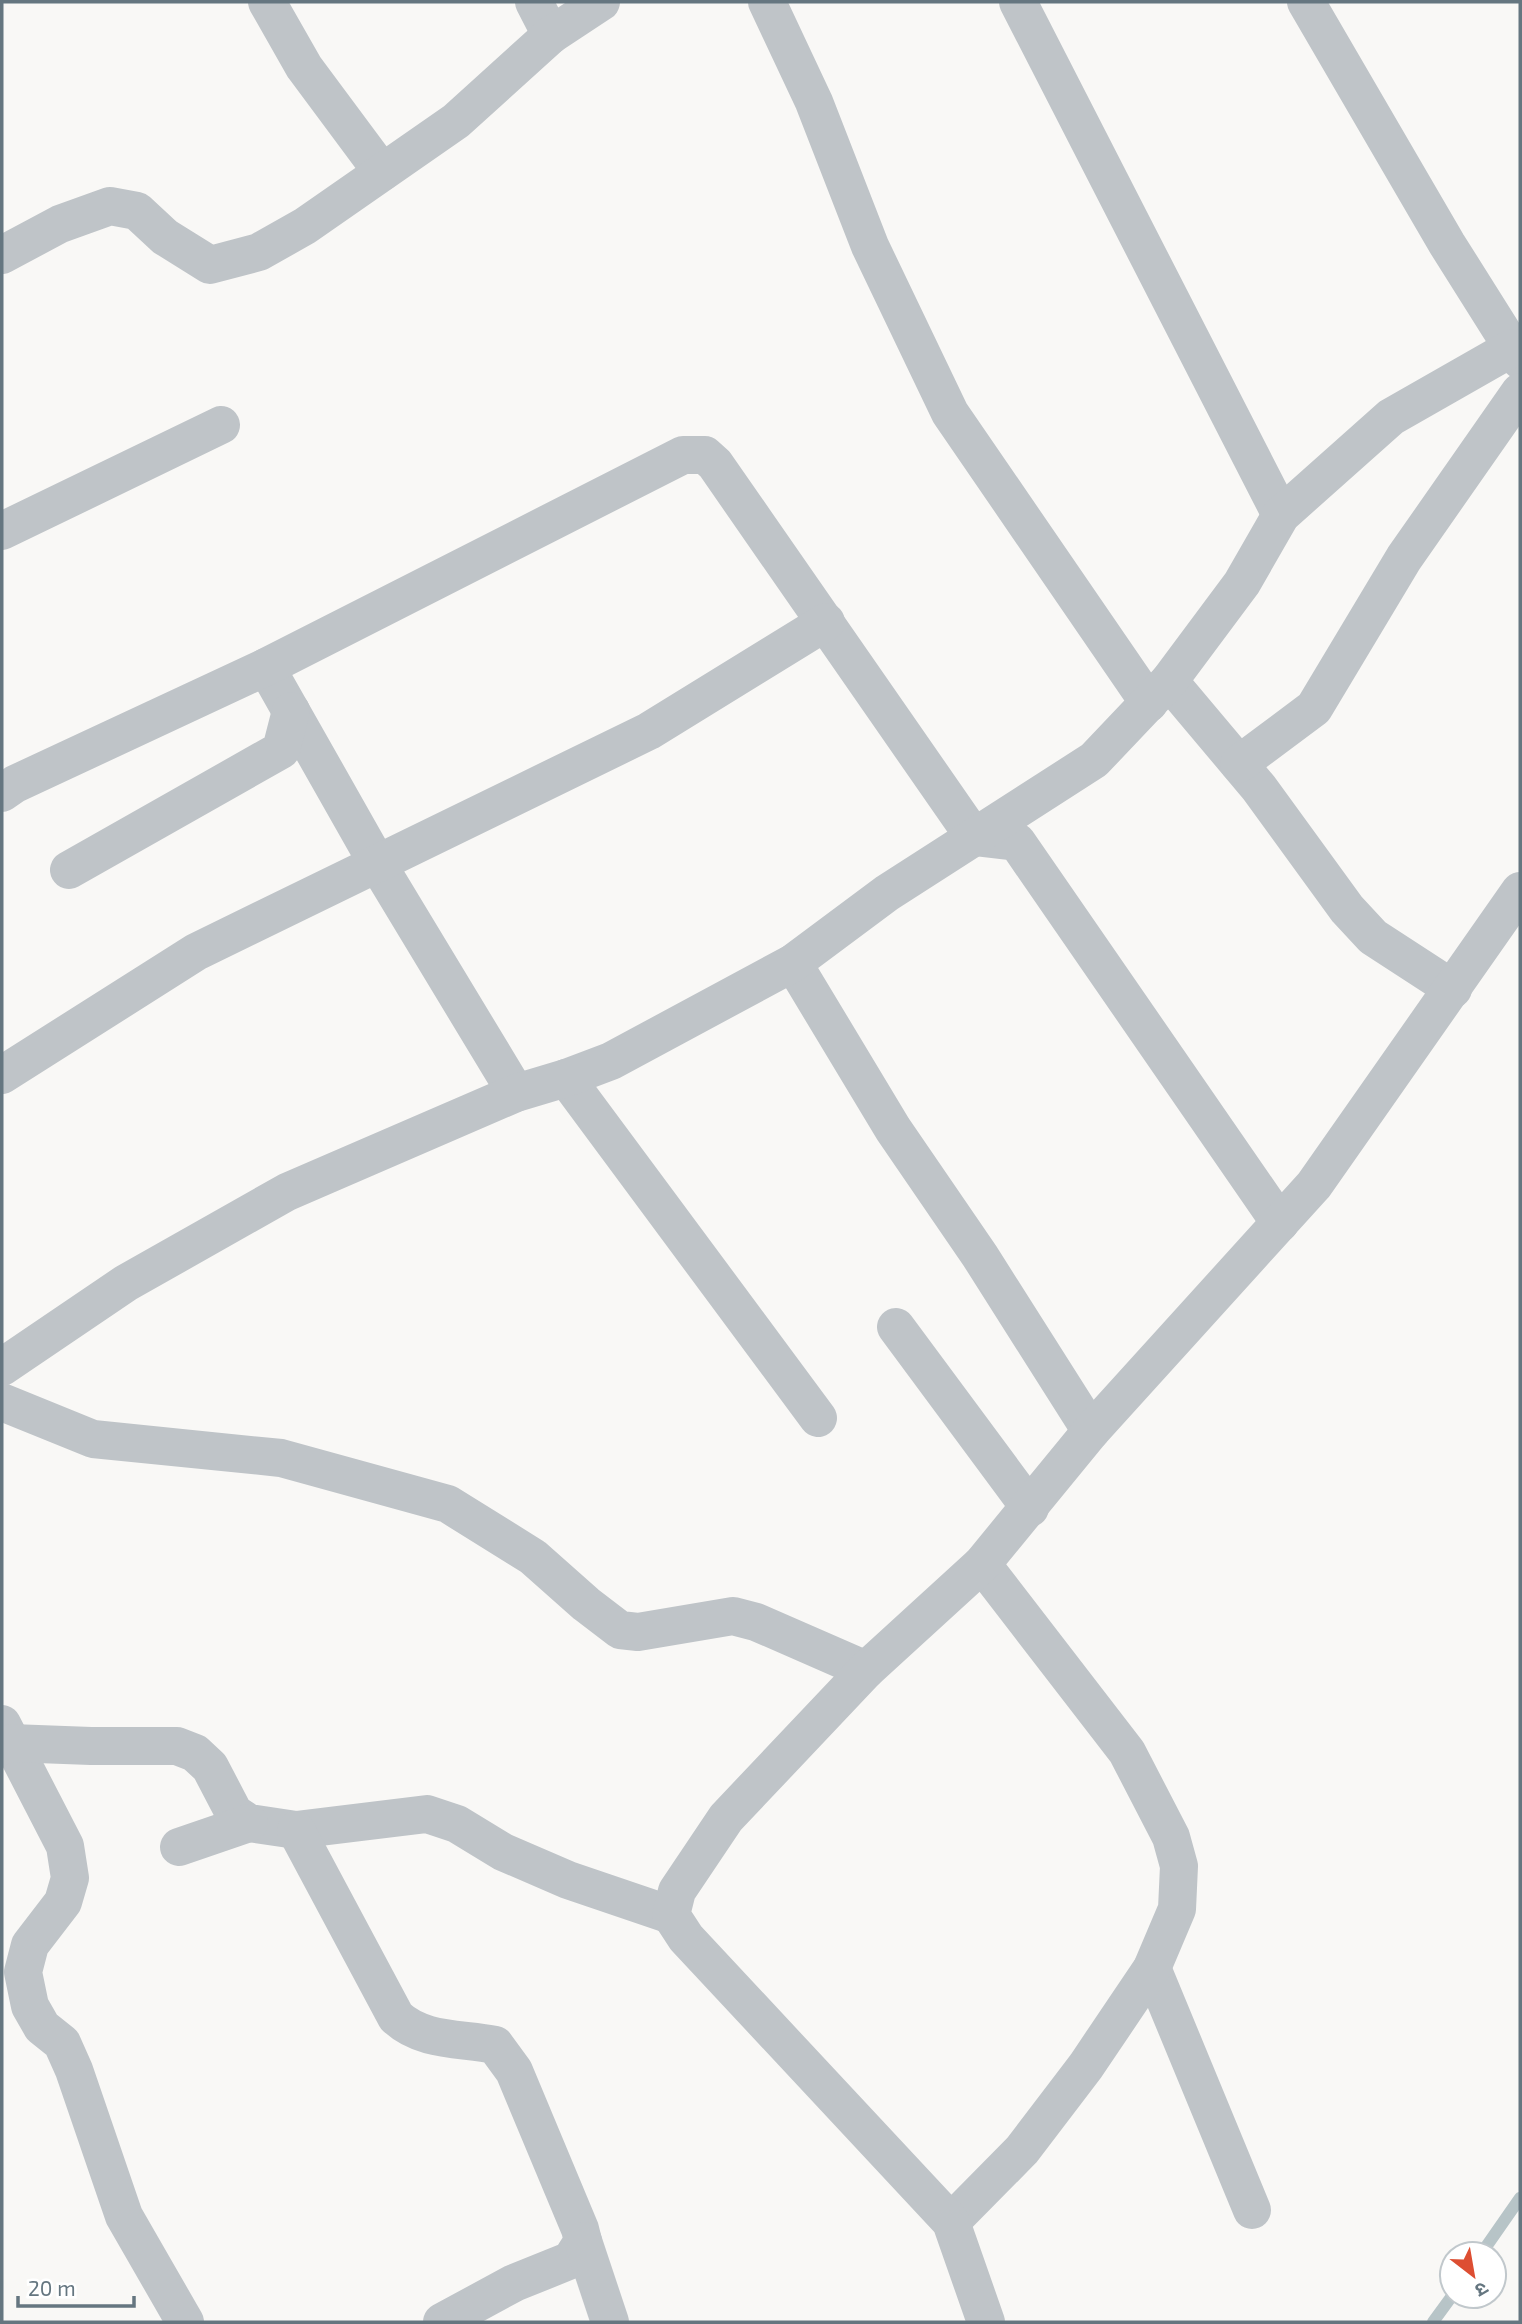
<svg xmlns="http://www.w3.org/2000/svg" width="1522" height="2324" font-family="'Exo 2','Noto Sans Devanagari',sans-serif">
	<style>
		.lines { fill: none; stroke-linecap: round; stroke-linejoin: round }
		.stream { stroke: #b7c4c7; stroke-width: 12 }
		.minor { stroke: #bfc4c8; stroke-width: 38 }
	</style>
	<rect width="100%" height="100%" fill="#f9f8f6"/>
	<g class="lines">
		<g class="stream">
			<polyline points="1481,2254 1520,2198"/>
			<polyline points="1433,2322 1452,2296"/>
		</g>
		<g class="minor">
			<polyline points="267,2 304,67 382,172"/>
			<polyline points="534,2 551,35"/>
			<polyline points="767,2 814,102 870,246 950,413 1149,703"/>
			<polyline points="1018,2 1281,515"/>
			<polyline points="1306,2 1447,244 1520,360"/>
			<polyline points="2,255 60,224 110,206 137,211 165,237 210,265 259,252 305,226 456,121 551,35 601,2"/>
			<polyline points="2,531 221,425"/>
			<polyline points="266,667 377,863 516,1093"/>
			<polyline points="1169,681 1259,788 1347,909 1373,937 1453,989"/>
			<polyline points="1239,764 1314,708 1404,558 1520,392"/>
			<polyline points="2,793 15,784 266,667 683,455 705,455 715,464 974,837 1017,842 1280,1223"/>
			<polyline points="69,870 281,750 291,711"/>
			<polyline points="793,963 893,1129 980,1256 1091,1431"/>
			<polyline points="2,1075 196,952 649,731 826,622"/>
			<polyline points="566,1078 818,1418"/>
			<polyline points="896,1327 1030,1508"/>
			<polyline points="2,1367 126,1283 287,1192 516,1093 566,1078 611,1061 793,963 887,893 1094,760 1169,681 1242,583 1281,515 1391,417 1512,348"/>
			<polyline points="2,1402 93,1439 281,1458 448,1504 533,1557 586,1604 620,1630 638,1632 733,1616 756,1622 866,1670"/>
			<polyline points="2,1724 65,1846 70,1878 63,1902 30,1945 23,1972 30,2006 42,2027 62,2043 74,2070 124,2216 185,2322"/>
			<polyline points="2,1746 11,1743 91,1746 177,1746 195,1753 210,1767 234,1813 249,1823 296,1830 427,1814 457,1824 503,1852 568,1880 671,1915"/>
			<path d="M 296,1830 L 396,2017 C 423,2042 460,2038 495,2045 L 514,2071 L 580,2229 L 583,2241 L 571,2260 L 514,2283 L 442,2322"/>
			<polyline points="179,1847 249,1823"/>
			<polyline points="1152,1968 1252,2210"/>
			<polyline points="951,2222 1022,2150 1086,2066 1152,1968 1177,1909 1179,1866 1171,1837 1127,1752 982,1564"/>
			<polyline points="583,2241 610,2322"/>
			<polyline points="986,2322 951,2222 686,1938 671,1915 677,1891 726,1818 866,1670 982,1564 1091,1431 1314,1185 1520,891"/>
		</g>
	</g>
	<rect width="1522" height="2324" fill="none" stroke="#657680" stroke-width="7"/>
	<g transform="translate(1473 2275) rotate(149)"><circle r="33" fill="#ffffff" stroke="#c1c8cc" stroke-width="2"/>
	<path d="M0-5L12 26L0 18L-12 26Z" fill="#dd4e32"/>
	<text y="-10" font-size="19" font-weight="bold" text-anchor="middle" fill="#657680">उ</text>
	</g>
	<path d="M18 2296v10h116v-10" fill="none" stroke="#657680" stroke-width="3.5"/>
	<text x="28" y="2296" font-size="21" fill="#657680" stroke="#ffffff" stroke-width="5" paint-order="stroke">20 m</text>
</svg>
